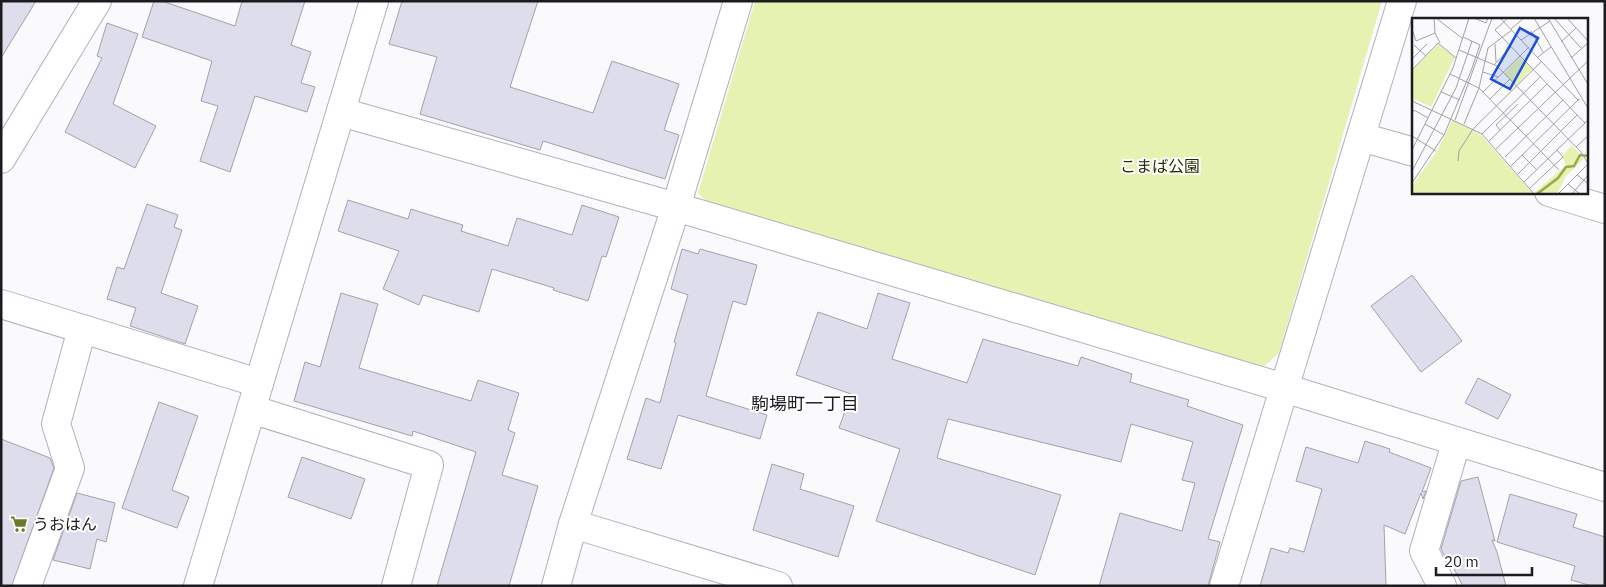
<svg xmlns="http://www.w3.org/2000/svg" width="1606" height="587" font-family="'IBM Plex Sans','Noto Sans JP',sans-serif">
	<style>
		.green { fill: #e6f2b2 }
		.building { fill: #deddec; stroke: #a1a1ae }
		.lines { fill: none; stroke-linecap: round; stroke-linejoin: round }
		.minor-casing { stroke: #b0afbd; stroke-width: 30 }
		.minor { stroke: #fff; stroke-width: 28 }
		.labels { text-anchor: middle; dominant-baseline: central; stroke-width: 4; stroke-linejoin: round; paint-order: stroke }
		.park-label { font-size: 16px; fill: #272d05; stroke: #fff }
		.poi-label { font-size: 16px; fill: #1b1b20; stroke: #fff; text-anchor: start }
		.neighbourhood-label { font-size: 18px; fill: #1b1b20; stroke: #fff }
		.inset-river { fill: none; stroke: #9ba94f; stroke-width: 2.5 }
		.inset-road { fill: none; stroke: #a1a1a5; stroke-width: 1 }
		.view { fill: #1d4ed8; fill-opacity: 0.15; stroke: #1d4ed8; stroke-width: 2.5 }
		.inset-edge { fill: none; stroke: #1b1b20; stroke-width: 2.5 }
	</style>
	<rect width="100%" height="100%" fill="#fafafd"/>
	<polygon class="green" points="755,1 1382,1 1279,353 1262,368 707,202 698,193"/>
	<g class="building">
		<polygon points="1,1 36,1 1,58"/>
		<polygon points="154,1 162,1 235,26 242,1 305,1 291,45 311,52 301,83 315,87 307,112 255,96 230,172 200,161 218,106 201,101 212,61 142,37"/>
		<polygon points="402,1 538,1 510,87 593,113 612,61 679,84 664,130 679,135 665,179 543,141 540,150 420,114 437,57 389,44"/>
		<polygon points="107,23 138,34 113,104 156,126 135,168 65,132 102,58 97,56"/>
		<polygon points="348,200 408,219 411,209 433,216 463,225 461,231 508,246 517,218 572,235 582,205 619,217 606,257 602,256 588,301 553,290 554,288 492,269 479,312 423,295 419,305 383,289 399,251 338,231"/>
		<polygon points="147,204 178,215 174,227 182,230 161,293 198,306 185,344 130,326 136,308 107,299 117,267 124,269"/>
		<polygon points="682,249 698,254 700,249 757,265 746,305 733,301 706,396 767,415 760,439 678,415 661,469 627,459 646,398 660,403 676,343 674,342 688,295 671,289"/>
		<polygon points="1412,275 1462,341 1421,372 1371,306"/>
		<polygon points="341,293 378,304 359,368 471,401 478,380 519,393 508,430 515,433 502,475 538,486 509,586 437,586 476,452 413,431 412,436 294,401 305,362 320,367"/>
		<polygon points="878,293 910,303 892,359 967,383 983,339 1078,366 1081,357 1132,374 1130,382 1189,400 1187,406 1243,425 1208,539 1220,542 1208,586 1099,586 1120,513 1182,531 1195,483 1182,480 1193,442 1131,424 1121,462 948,419 937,458 1061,495 1035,575 876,521 900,449 839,428 851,394 796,375 818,312 867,329"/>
		<polygon points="1478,378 1511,395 1498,419 1465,403"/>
		<polygon points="159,402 198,416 172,490 189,497 177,528 122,508"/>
		<polygon points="1,439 50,458 54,468 12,586 1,586"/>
		<polygon points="1365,441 1390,449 1389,452 1431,468 1422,492 1426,491 1423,499 1421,493 1405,534 1384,525 1386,586 1260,586 1271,548 1288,553 1290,548 1304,552 1322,489 1296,481 1306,447 1358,463"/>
		<polygon points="302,457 365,479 351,519 288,497"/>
		<polygon points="772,464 804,474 800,489 854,506 838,557 753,530"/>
		<polygon points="1478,477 1495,541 1492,540 1497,552 1506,586 1463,586 1447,556 1445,557 1441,549 1461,481"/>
		<polygon points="77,493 115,503 106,542 97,539 90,569 53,560"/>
		<polygon points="1510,494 1577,514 1573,527 1605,537 1605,586 1592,586 1571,580 1575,566 1497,542"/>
	</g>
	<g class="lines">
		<g class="minor-casing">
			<g id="minor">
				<polyline points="341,112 676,207 1284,388 1605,487"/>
				<polyline points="1361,137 1414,152"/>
				<polyline points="1,159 97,1"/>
				<polyline points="1549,192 1605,209"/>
				<polyline points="1,304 259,383"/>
				<polyline points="251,409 429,465 396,586"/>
				<polyline points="573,524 778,586"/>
				<polyline points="27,586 70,468 56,424 82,329"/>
				<polyline points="198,586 374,1"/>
				<polyline points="556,586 573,524 676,207 738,1"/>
				<polyline points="1224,586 1402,1"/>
				<polyline points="1442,586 1424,551 1456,443"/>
			</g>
		</g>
		<use href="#minor" class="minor"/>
	</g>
	<defs>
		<g id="supermarket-bare" transform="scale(1.35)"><path d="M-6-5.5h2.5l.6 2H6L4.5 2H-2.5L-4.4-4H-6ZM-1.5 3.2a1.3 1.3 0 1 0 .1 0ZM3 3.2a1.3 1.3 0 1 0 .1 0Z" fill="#6f7b28" stroke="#fff" stroke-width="2.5" paint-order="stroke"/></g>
	</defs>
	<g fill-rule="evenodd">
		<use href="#supermarket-bare" x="19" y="524"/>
	</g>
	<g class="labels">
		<g class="park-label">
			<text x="1160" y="166">こまば公園</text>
		</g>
		<g class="poi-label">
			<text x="33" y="524">うおはん</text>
		</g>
		<g class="neighbourhood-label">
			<text x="805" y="403">駒場町一丁目</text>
		</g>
	</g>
	<g transform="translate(1412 18)">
		<rect width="176" height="176" fill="#fafafd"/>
		<path d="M 26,26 L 43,39 L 19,89 L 0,80 L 0,53 ZM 108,39 L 120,51 L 105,67 L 92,55 ZM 40,102 L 69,117 L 121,176 L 0,176 L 0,168 L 26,132 ZM 160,127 L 172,141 L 154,158 L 145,176 L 125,176 L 123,174 L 154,147 L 150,138 Z" fill="#e6f2b2"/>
		<path class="inset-river" d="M 125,176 L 146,160 L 154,149 L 162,148 L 168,137 L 177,138"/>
		<path class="inset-road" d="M 22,0 L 23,15 L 28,25M 24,0 L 51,21M 62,0 L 74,5 L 76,0M 88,0 L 166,82 L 168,81M 96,0 L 83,12 L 173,105M 122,0 L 177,92M 136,0 L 177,68M 142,0 L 169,30M 155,0 L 177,24M 0,11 L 4,23 L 23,15M 99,11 L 112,0M 119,13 L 131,34M 109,22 L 138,3M 149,24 L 164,10M 83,26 L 84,44M 2,27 L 14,38M 47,32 L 85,48 L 169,134 L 177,147M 126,39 L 139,29M 159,40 L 177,24M 0,41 L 15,26M 82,47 L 99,29M 0,52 L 26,25 L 44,40M 71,54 L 86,59M 38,56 L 67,70 L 147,152M 29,74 L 48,82M 71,74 L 117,29M 78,81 L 98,61M 0,83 L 70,116 L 122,176M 0,96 L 2,92 L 16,100M 43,102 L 80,0M 13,106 L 32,117M 52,106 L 67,70 L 76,30 L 100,12M 88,112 L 84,107 L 106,86M 70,116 L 128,59M 0,118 L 24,133M 77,123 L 135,66M 164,129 L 177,117M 84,131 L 177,42M 0,132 L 41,50 L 57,0M 110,137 L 125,152M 93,139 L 151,82M 46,143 L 47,133 L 61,111 L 130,43M 99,148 L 166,82M 0,153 L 44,70 L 60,23M 106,156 L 165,97M 165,157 L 177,166M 112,164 L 177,101M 0,165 L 32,117 L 59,53 L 68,27 L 51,19M 156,166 L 168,176M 118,170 L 151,139 L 145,132M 146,176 L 176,146M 160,176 L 177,156"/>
		<path class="view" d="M 108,10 L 126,20 L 98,71 L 79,61 Z"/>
		<rect width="176" height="176" class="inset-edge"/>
	</g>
	<rect width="1606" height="587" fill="none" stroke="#1b1b20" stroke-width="5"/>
	<path d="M1436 567v8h96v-8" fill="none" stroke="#1b1b20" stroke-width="2.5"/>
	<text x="1444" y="567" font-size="15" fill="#1b1b20" stroke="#ffffff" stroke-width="4" paint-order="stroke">20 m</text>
</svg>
